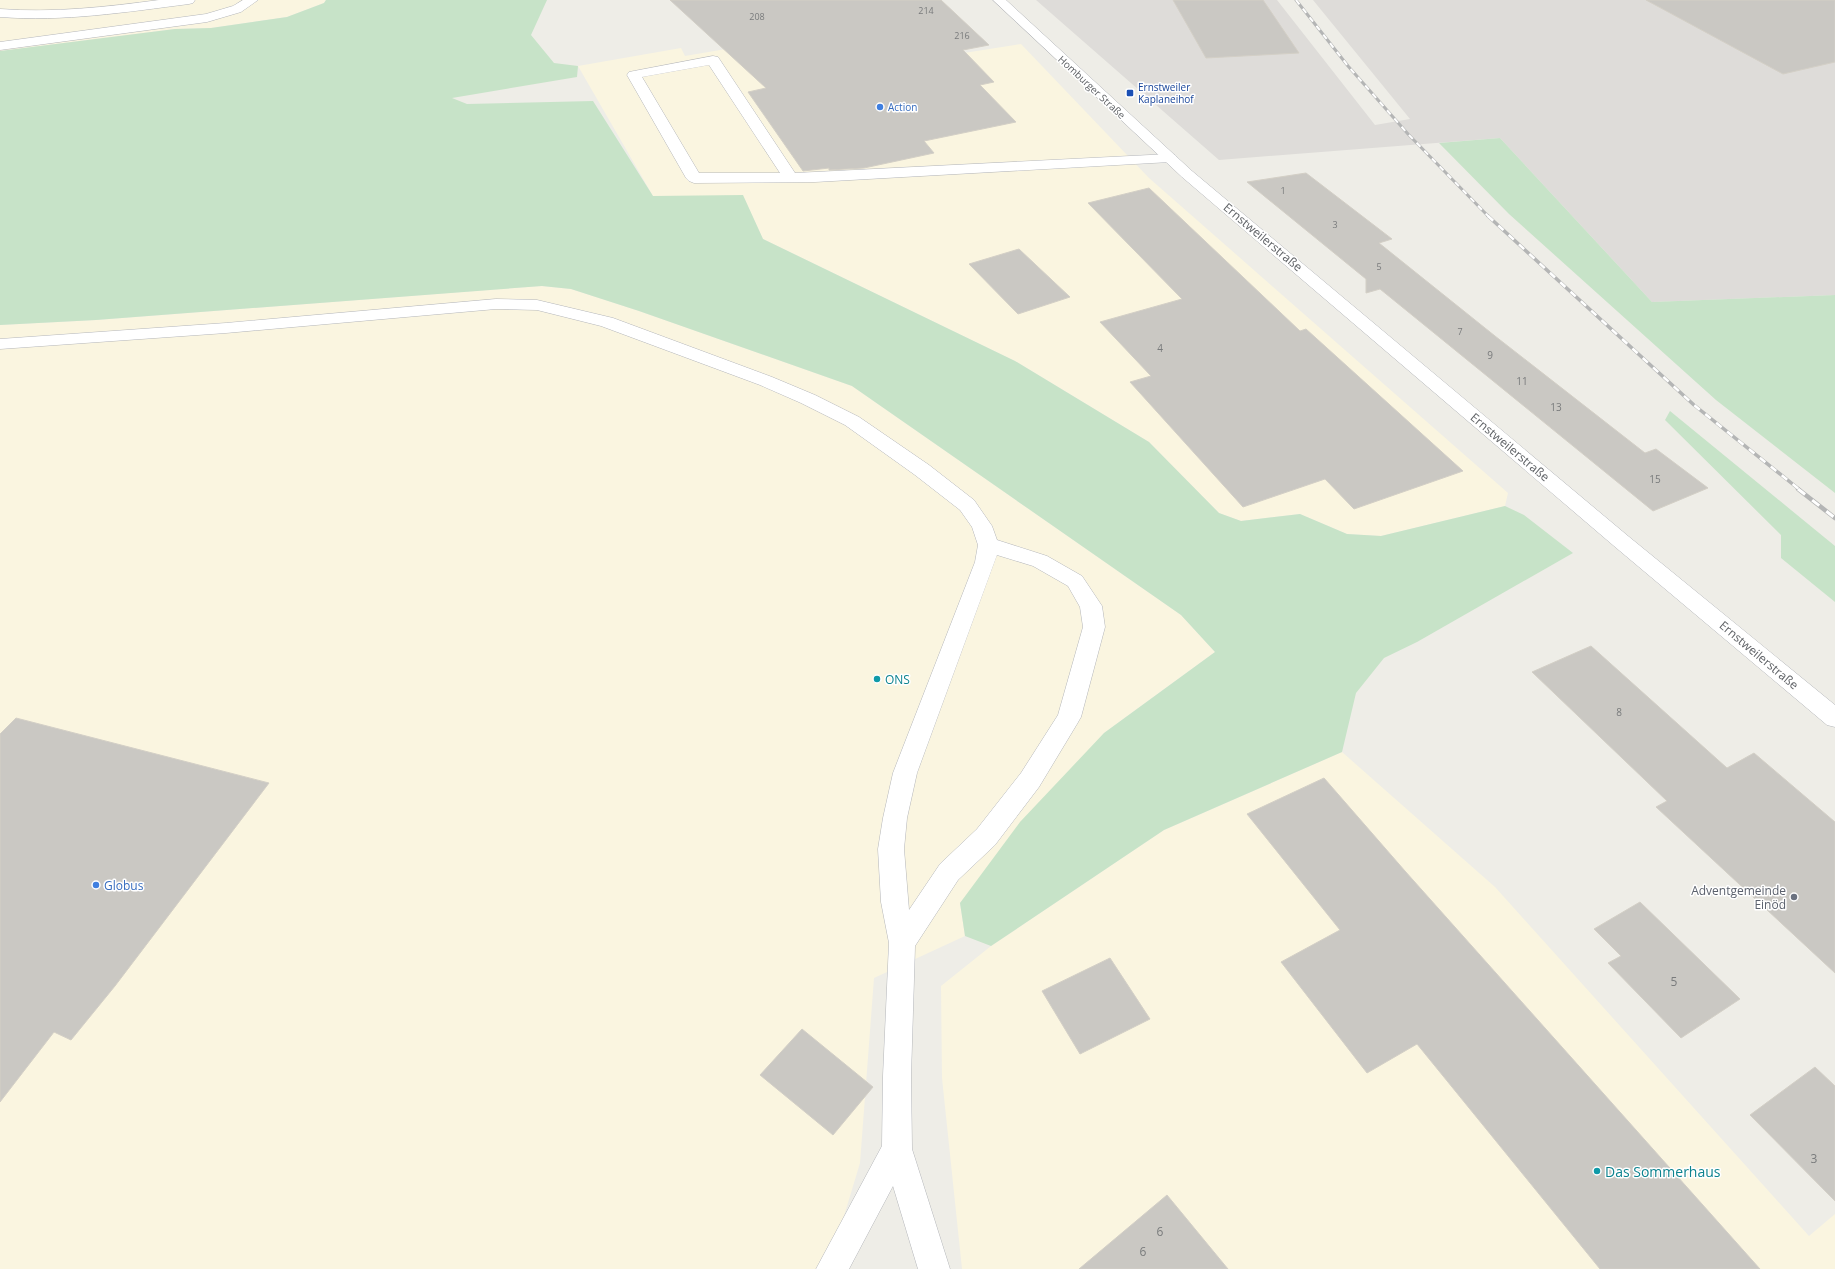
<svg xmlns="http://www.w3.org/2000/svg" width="1835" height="1269" font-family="'Open Sans',sans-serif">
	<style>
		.commercial { fill: #faf5e0 }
		.industrial { fill: #dedcd9 }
		.green { fill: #c7e3c8 }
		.building { fill: #cac8c3; stroke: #d3cfc6 }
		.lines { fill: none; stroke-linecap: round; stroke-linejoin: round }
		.service-casing { stroke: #b4b6ba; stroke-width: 1 }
		.secondary-casing { stroke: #b3b5b9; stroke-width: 1 }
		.service { fill: #fff; fill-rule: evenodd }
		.secondary { fill: #fff; fill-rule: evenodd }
		.rail-far2-casing { stroke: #b4b5b5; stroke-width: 3 }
		.rail-far1-casing { stroke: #b4b5b5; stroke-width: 3.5 }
		.rail-casing { stroke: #b4b5b5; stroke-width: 4.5 }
		.rail-far2 { stroke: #fff; stroke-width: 2; stroke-dasharray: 5.5; stroke-linecap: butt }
		.rail-far1 { stroke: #fff; stroke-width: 2.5; stroke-dasharray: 7; stroke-linecap: butt }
		.rail { stroke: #fff; stroke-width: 3; stroke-dasharray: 9; stroke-linecap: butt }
		.transit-dot { fill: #1a4fb4; stroke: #fff; stroke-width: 1.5 }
		.shop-dot { fill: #3f7fe0; stroke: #fff; stroke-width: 1.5 }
		.culture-dot { fill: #0f9aa8; stroke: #fff; stroke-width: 1.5 }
		.worship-dot { fill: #6b7280; stroke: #fff; stroke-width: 1.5 }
		.labels { text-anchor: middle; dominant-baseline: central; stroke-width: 3; stroke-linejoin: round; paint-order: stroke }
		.far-number-label { font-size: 9px; fill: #797b7c }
		.far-street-label { font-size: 10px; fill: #5e6165; stroke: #fff }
		.far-transit-label { font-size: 10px; fill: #164399; stroke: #fff; text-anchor: start }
		.far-shop-label { font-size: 10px; fill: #366cbe; stroke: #fff; text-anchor: start }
		.number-label { font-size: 10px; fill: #797b7c }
		.street-label { font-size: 12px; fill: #5e6165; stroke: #fff }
		.culture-label { font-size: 12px; fill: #0d838f; stroke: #fff; text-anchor: start }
		.shop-label { font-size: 12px; fill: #366cbe; stroke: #fff; text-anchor: start }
		.worship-label { font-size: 12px; fill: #5b616d; stroke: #fff; text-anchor: end }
		.near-number-label { font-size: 12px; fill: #797b7c }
		.near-culture-label { font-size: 14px; fill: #0d838f; stroke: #fff; text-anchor: start }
	</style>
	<rect width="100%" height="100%" fill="#eeede7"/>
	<g class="commercial">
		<polygon points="0,0 326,0 324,3 287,17 211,28 175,29 0,51"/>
		<polygon points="885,22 926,59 1021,44 1149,178 1508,493 1505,506 1381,536 1347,534 1300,514 1241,521 1219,513 1149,442 1015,361 763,239 745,200 653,196 578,66 681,48 685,56"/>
		<polygon points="541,286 571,289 639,311 852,386 1181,615 1215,652 1104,733 960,903 965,936 874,978 860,1163 828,1269 0,1269 0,325 96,320"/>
		<polygon points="1342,752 1495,887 1809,1236 1835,1214 1835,1269 962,1269 942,1078 941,986 991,946 1164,830"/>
	</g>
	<polygon class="industrial" points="1036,0 1277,0 1375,125 1410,119 1313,0 1835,0 1835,295 1652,302 1500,138 1219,160"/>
	<g class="green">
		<polygon points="326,0 547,0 531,35 554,63 578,66 577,77 452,98 467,104 593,101 653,196 743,195 763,239 1015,361 1149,442 1219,513 1241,521 1300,514 1347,534 1381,536 1505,506 1524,515 1573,553 1417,642 1384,658 1356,693 1342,752 1164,830 991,946 965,936 960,903 1020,822 1104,733 1215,652 1181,615 852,386 639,311 571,289 542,286 96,320 0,325 0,51 175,29 211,28 287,17 324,3"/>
		<polygon points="1500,138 1652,302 1835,295 1835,493 1716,400 1509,214 1439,143"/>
		<polygon points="1670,411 1835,546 1835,602 1781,558 1781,535 1665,420"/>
	</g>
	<g class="building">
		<polygon points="670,0 941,0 989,45 963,50 994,82 980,85 1016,122 924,141 934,153 864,168 829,170 829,168 803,171 748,92 766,88"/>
		<polygon points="1173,0 1263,0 1299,53 1206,58"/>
		<polygon points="1646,0 1835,0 1835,62 1783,74"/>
		<polygon points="1306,173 1392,239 1379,243 1495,336 1645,453 1656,449 1708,488 1653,511 1380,289 1366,293 1366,279 1247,182"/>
		<polygon points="1149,188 1300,331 1306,329 1463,471 1354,509 1325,479 1243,507 1130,382 1151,376 1100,322 1182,299 1088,203"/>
		<polygon points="1019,249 1070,297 1018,314 969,264"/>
		<polygon points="1591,646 1727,768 1754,753 1835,822 1835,973 1656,807 1667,801 1532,672"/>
		<polygon points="16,718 269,783 115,986 71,1040 54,1032 0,1102 0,734"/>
		<polygon points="1324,778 1405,871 1760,1269 1600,1269 1417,1044 1367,1073 1281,962 1340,930 1247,814"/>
		<polygon points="1640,902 1740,999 1681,1038 1608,963 1621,956 1594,929"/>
		<polygon points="1110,958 1150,1019 1080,1054 1042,991"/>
		<polygon points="802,1029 873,1087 833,1135 760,1075"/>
		<polygon points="1815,1067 1835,1086 1835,1201 1750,1115"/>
		<polygon points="1167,1195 1228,1269 1079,1269"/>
	</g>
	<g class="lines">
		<g class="service-casing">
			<g id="service">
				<path d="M 159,0 L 195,0 L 193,3 L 189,4 C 126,12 64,22 0,17 L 0,9 C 54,13 106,7 159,0 Z"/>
				<polygon points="243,0 258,0 241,12 207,22 0,50 0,42 206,14 233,6"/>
				<path d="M 713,56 L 718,57 L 795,173 L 1170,154 L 1175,155 L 1177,158 L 1175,161 L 1170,162 L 815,182 L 694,183 L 689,181 L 686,178 L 627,75 L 629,72 L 634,71 ZM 709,65 L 780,173 L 699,173 L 642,77 Z"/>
				<path d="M 496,299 L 537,300 L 613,318 L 772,377 L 815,395 L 859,417 L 929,465 L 974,500 L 992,526 L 997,540 L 1047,556 L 1082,576 L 1102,606 L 1105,627 L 1081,717 L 1077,724 L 1039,787 L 995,845 L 958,880 L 915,946 L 911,1076 L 912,1149 L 950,1269 L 918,1269 L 893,1186 L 849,1269 L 816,1269 L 882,1146 L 883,1076 L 889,943 L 881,902 L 878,849 L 883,818 L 893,773 L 975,562 L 978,545 L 972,527 L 960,510 L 915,475 L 845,425 L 801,403 L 760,385 L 601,326 L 537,310 L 496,309 L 226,333 L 0,349 L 0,339 L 226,323 ZM 997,555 L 1033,566 L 1068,586 L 1080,607 L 1083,627 L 1058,715 L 1021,773 L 977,829 L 940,864 L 909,910 L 904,849 L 907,818 L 917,773 Z"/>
			</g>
		</g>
		<g class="secondary-casing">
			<polygon id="secondary" points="993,0 1006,0 1192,171 1628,536 1835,705 1835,727 1827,725 1614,546 1182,177"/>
		</g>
		<use href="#service" class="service"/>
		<use href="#secondary" class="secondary"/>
		<g class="rail-far2-casing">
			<polyline id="rail-far2" points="1296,0 1348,66 1408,134 1489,217"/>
		</g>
		<g class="rail-far1-casing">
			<polyline id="rail-far1" points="1488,216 1694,405 1800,490"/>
		</g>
		<g class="rail-casing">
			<polyline id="rail" points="1798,489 1835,518"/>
		</g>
		<use href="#rail-far2" class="rail-far2"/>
		<use href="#rail-far1" class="rail-far1"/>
		<use href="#rail" class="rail"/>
	</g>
	<rect class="transit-dot" x="1126" y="89" width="8" height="8" rx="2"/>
	<g class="shop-dot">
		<circle cx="880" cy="107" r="4"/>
		<circle cx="96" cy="885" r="4"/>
	</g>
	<g class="culture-dot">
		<circle cx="877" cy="679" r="4"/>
		<circle cx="1597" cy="1171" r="4"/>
	</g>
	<circle class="worship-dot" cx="1794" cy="897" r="4"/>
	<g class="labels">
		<g class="far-number-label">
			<text x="926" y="10">214</text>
			<text x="757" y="16">208</text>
			<text x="962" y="35">216</text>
			<text x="1283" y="190">1</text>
			<text x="1335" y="224">3</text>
			<text x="1379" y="266">5</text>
			<text x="1460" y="331">7</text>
		</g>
		<g class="far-street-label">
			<text transform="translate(1092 87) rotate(43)">Homburger Straße</text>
		</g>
		<g class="far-transit-label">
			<text x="1138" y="87">Ernstweiler<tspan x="1138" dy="12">Kaplaneihof</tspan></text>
		</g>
		<g class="far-shop-label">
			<text x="888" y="107">Action</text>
		</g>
		<g class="number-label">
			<text x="1160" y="348">4</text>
			<text x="1490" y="355">9</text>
			<text x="1522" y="381">11</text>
			<text x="1556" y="407">13</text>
			<text x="1655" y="479">15</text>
			<text x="1619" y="712">8</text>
		</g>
		<g class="street-label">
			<text transform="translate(1263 237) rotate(40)">Ernstweilerstraße</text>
			<text transform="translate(1510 447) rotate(40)">Ernstweilerstraße</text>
			<text transform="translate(1759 655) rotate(40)">Ernstweilerstraße</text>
		</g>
		<g class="culture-label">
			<text x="885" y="679">ONS</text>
		</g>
		<g class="shop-label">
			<text x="104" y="885">Globus</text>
		</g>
		<g class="worship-label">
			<text x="1786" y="890">Adventgemeinde<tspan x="1786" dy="14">Einöd</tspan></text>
		</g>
		<g class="near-number-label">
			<text x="1674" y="981">5</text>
			<text x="1814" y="1158">3</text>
			<text x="1160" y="1231">6</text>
			<text x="1143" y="1251">6</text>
		</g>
		<g class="near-culture-label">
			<text x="1605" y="1171">Das Sommerhaus</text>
		</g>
	</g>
</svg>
